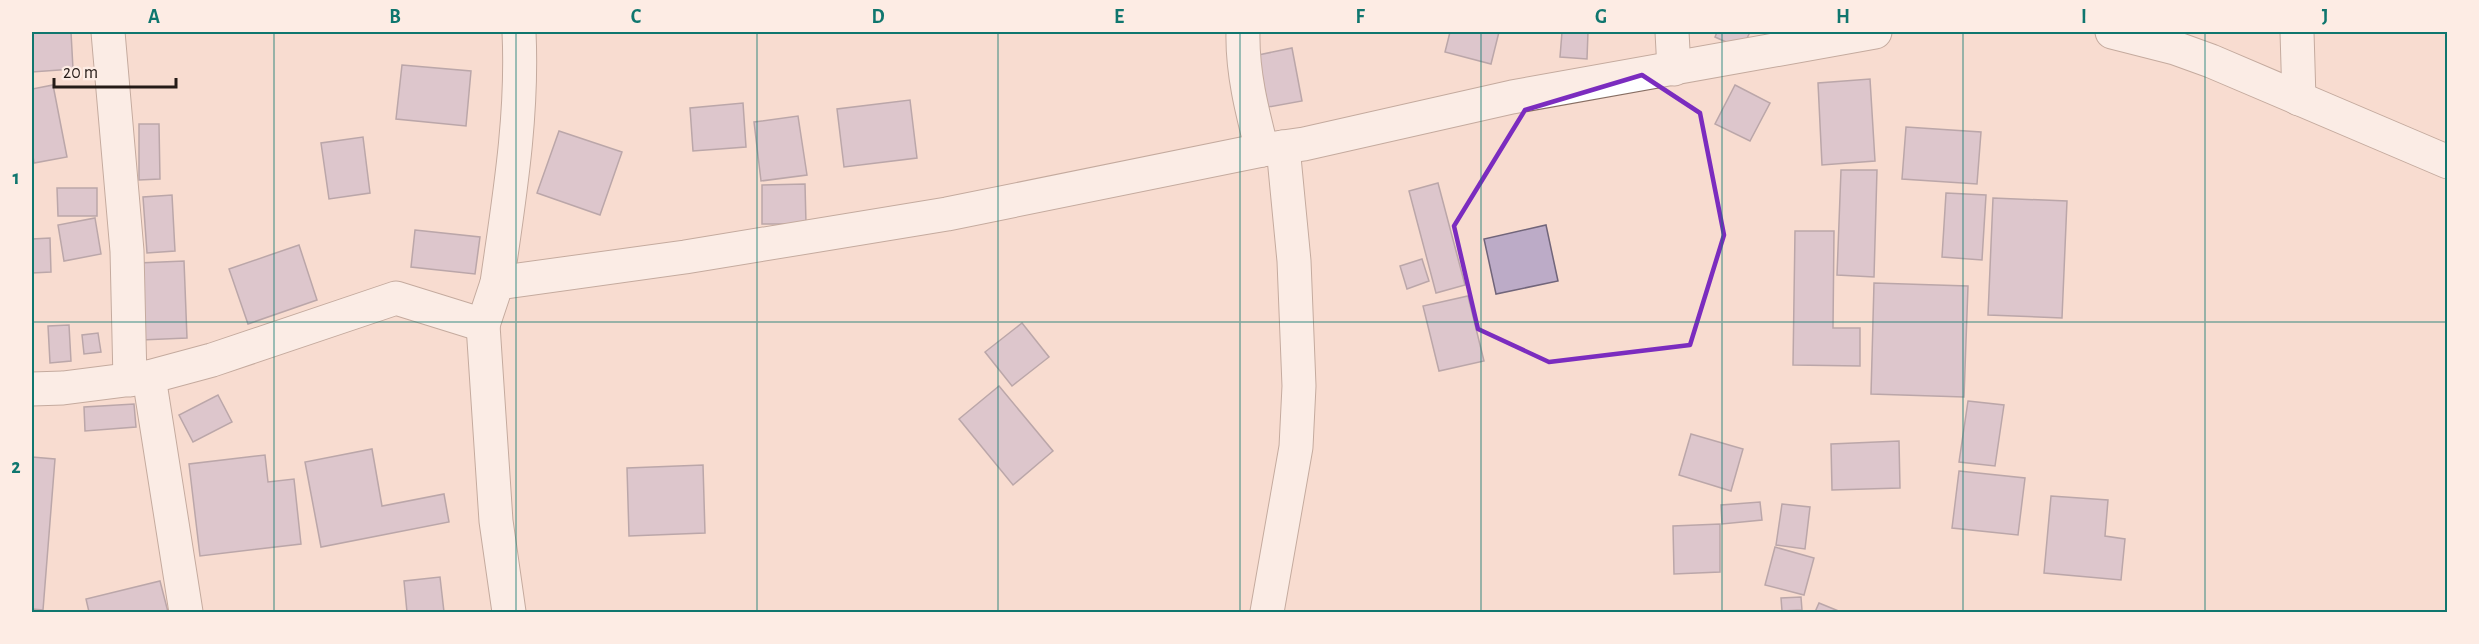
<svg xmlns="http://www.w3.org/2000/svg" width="2479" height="644" font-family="'Alegreya Sans',sans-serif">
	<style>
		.building { fill: #bcabc7; stroke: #71657a; stroke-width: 1.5 }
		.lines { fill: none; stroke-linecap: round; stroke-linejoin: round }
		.minor-casing { stroke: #876e63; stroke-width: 35 }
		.minor { stroke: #fff; stroke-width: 33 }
		.marked { fill: none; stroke: #7b2cbf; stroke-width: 4.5; stroke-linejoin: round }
		.grid { fill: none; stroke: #0f766e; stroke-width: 1.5; stroke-opacity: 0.55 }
		.neatline { fill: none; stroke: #0f766e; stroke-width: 2 }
		.grid-label { font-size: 20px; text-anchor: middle; font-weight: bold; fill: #0f766e }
	</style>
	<rect width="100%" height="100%" fill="#f8dcd0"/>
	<g class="building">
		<polygon points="32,32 71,32 73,69 32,72"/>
		<polygon points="1450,32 1499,32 1491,64 1445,52"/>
		<polygon points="1562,32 1588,32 1587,59 1560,57"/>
		<polygon points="1717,32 1750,32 1742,49 1715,37"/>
		<polygon points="1292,48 1302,101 1268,107 1258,55"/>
		<polygon points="402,65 471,71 466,126 396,119"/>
		<polygon points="1870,79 1875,161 1822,165 1818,83"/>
		<polygon points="53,85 67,157 34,163 32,149 32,89"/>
		<polygon points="1735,85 1770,103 1750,141 1715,124"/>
		<polygon points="910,100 917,158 844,167 837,109"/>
		<polygon points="743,103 746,147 693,151 690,108"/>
		<polygon points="798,116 807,175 761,181 754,122"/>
		<polygon points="139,124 159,124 160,179 139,180"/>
		<polygon points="1906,127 1981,132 1977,184 1902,179"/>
		<polygon points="559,131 622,152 600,215 537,193"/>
		<polygon points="363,137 370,193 329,199 321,143"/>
		<polygon points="1841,170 1877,170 1874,277 1837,275"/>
		<polygon points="1438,183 1465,285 1436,293 1409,191"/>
		<polygon points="805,184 806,224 762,224 762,185"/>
		<polygon points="57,188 97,188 97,216 58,216"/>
		<polygon points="1946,193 1986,195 1982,260 1942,257"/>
		<polygon points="172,195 175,251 147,253 143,197"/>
		<polygon points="1993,198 2067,201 2062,318 1988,315"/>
		<polygon points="95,218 101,254 64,261 58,225"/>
		<polygon points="1546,225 1558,281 1496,294 1484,239"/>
		<polygon points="415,230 480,237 475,274 411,267"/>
		<polygon points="1795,231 1834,231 1833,328 1860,328 1860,366 1793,365"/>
		<polygon points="50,238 51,272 32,273 32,239"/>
		<polygon points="299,245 317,300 248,324 229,269"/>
		<polygon points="1422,259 1429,281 1407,289 1400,266"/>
		<polygon points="184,261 187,338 141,340 138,263"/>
		<polygon points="1874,283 1968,286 1964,397 1871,394"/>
		<polygon points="1468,296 1484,361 1439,371 1423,306"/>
		<polygon points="1022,323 1049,357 1012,386 985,352"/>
		<polygon points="69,325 71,361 50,363 48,326"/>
		<polygon points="98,333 101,352 84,354 82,335"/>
		<polygon points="999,386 1053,451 1013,485 959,419"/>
		<polygon points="218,395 232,422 193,442 179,415"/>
		<polygon points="1968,401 2004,405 1995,466 1959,462"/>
		<polygon points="134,404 136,427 85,431 84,407"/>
		<polygon points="1691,434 1743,449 1731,491 1679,475"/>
		<polygon points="1899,441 1900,488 1832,490 1831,444"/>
		<polygon points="372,449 382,506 444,494 449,522 321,547 305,462"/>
		<polygon points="265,455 268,482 294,479 301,544 200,556 189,464"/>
		<polygon points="32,457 55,459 43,610 32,609"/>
		<polygon points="703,465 705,533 629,536 627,468"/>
		<polygon points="1959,471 2025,478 2018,535 1952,528"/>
		<polygon points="2051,496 2108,500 2105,536 2125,539 2121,580 2044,573"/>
		<polygon points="1760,502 1762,520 1722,524 1721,505"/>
		<polygon points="1782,504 1810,507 1805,549 1776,545"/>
		<polygon points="1720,524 1720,572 1674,574 1673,526"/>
		<polygon points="1775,547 1814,558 1804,595 1765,585"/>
		<polygon points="440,577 444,612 407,612 404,581"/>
		<polygon points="160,581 168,612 89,612 86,599"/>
		<polygon points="1801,597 1802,610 1782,611 1781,598"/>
		<polygon points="1819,603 1841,612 1815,612"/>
	</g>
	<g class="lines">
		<g class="minor-casing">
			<g id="minor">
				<polyline points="108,32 127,251 130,380"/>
				<path d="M 1243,32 C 1242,72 1252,111 1262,150"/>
				<polyline points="1672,32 1674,69"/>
				<polyline points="2112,32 2175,48 2211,61 2448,162"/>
				<polyline points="2297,32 2299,99"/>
				<path d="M 497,283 C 509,199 523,117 519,32"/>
				<polyline points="483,325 496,521 509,612"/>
				<polyline points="149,377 186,612"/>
				<polyline points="32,389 63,388 149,377 212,360 396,298 483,325 497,283 685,257 947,214 1262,150 1304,144 1512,97 1875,32"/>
				<polyline points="1267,612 1296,447 1299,386 1294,261 1283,147"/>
			</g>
		</g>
		<use href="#minor" class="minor"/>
	</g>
	<path d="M0 0H2479V644H0ZM 1642,75 L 1700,113 L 1724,235 L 1690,345 L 1549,362 L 1478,329 L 1454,226 L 1525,110 Z" fill="#f8dcd0" fill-opacity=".55" fill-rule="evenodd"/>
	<path class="marked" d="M 1642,75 L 1700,113 L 1724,235 L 1690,345 L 1549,362 L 1478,329 L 1454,226 L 1525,110 Z"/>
	<path class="grid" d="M 274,32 L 274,612M 516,32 L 516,612M 757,32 L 757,612M 998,32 L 998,612M 1240,32 L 1240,612M 1481,32 L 1481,612M 1722,32 L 1722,612M 1963,32 L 1963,612M 2205,32 L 2205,612M 32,322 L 2448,322"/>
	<rect width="2479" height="644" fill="none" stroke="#fdece4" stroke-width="66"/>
	<path d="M54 78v9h122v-9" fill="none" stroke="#251b17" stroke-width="3"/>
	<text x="63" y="78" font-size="18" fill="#251b17" stroke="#fdece4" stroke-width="4.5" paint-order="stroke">20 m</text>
	<rect x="33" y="33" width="2413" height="578" class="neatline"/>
	<g class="grid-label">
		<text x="154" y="23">A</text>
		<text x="395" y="23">B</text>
		<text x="636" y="23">C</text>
		<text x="878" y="23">D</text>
		<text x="1119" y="23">E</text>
		<text x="1360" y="23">F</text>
		<text x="1601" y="23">G</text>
		<text x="1843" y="23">H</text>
		<text x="2084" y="23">I</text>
		<text x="2325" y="23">J</text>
		<text x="16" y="184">1</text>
		<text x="16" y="473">2</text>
	</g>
</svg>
